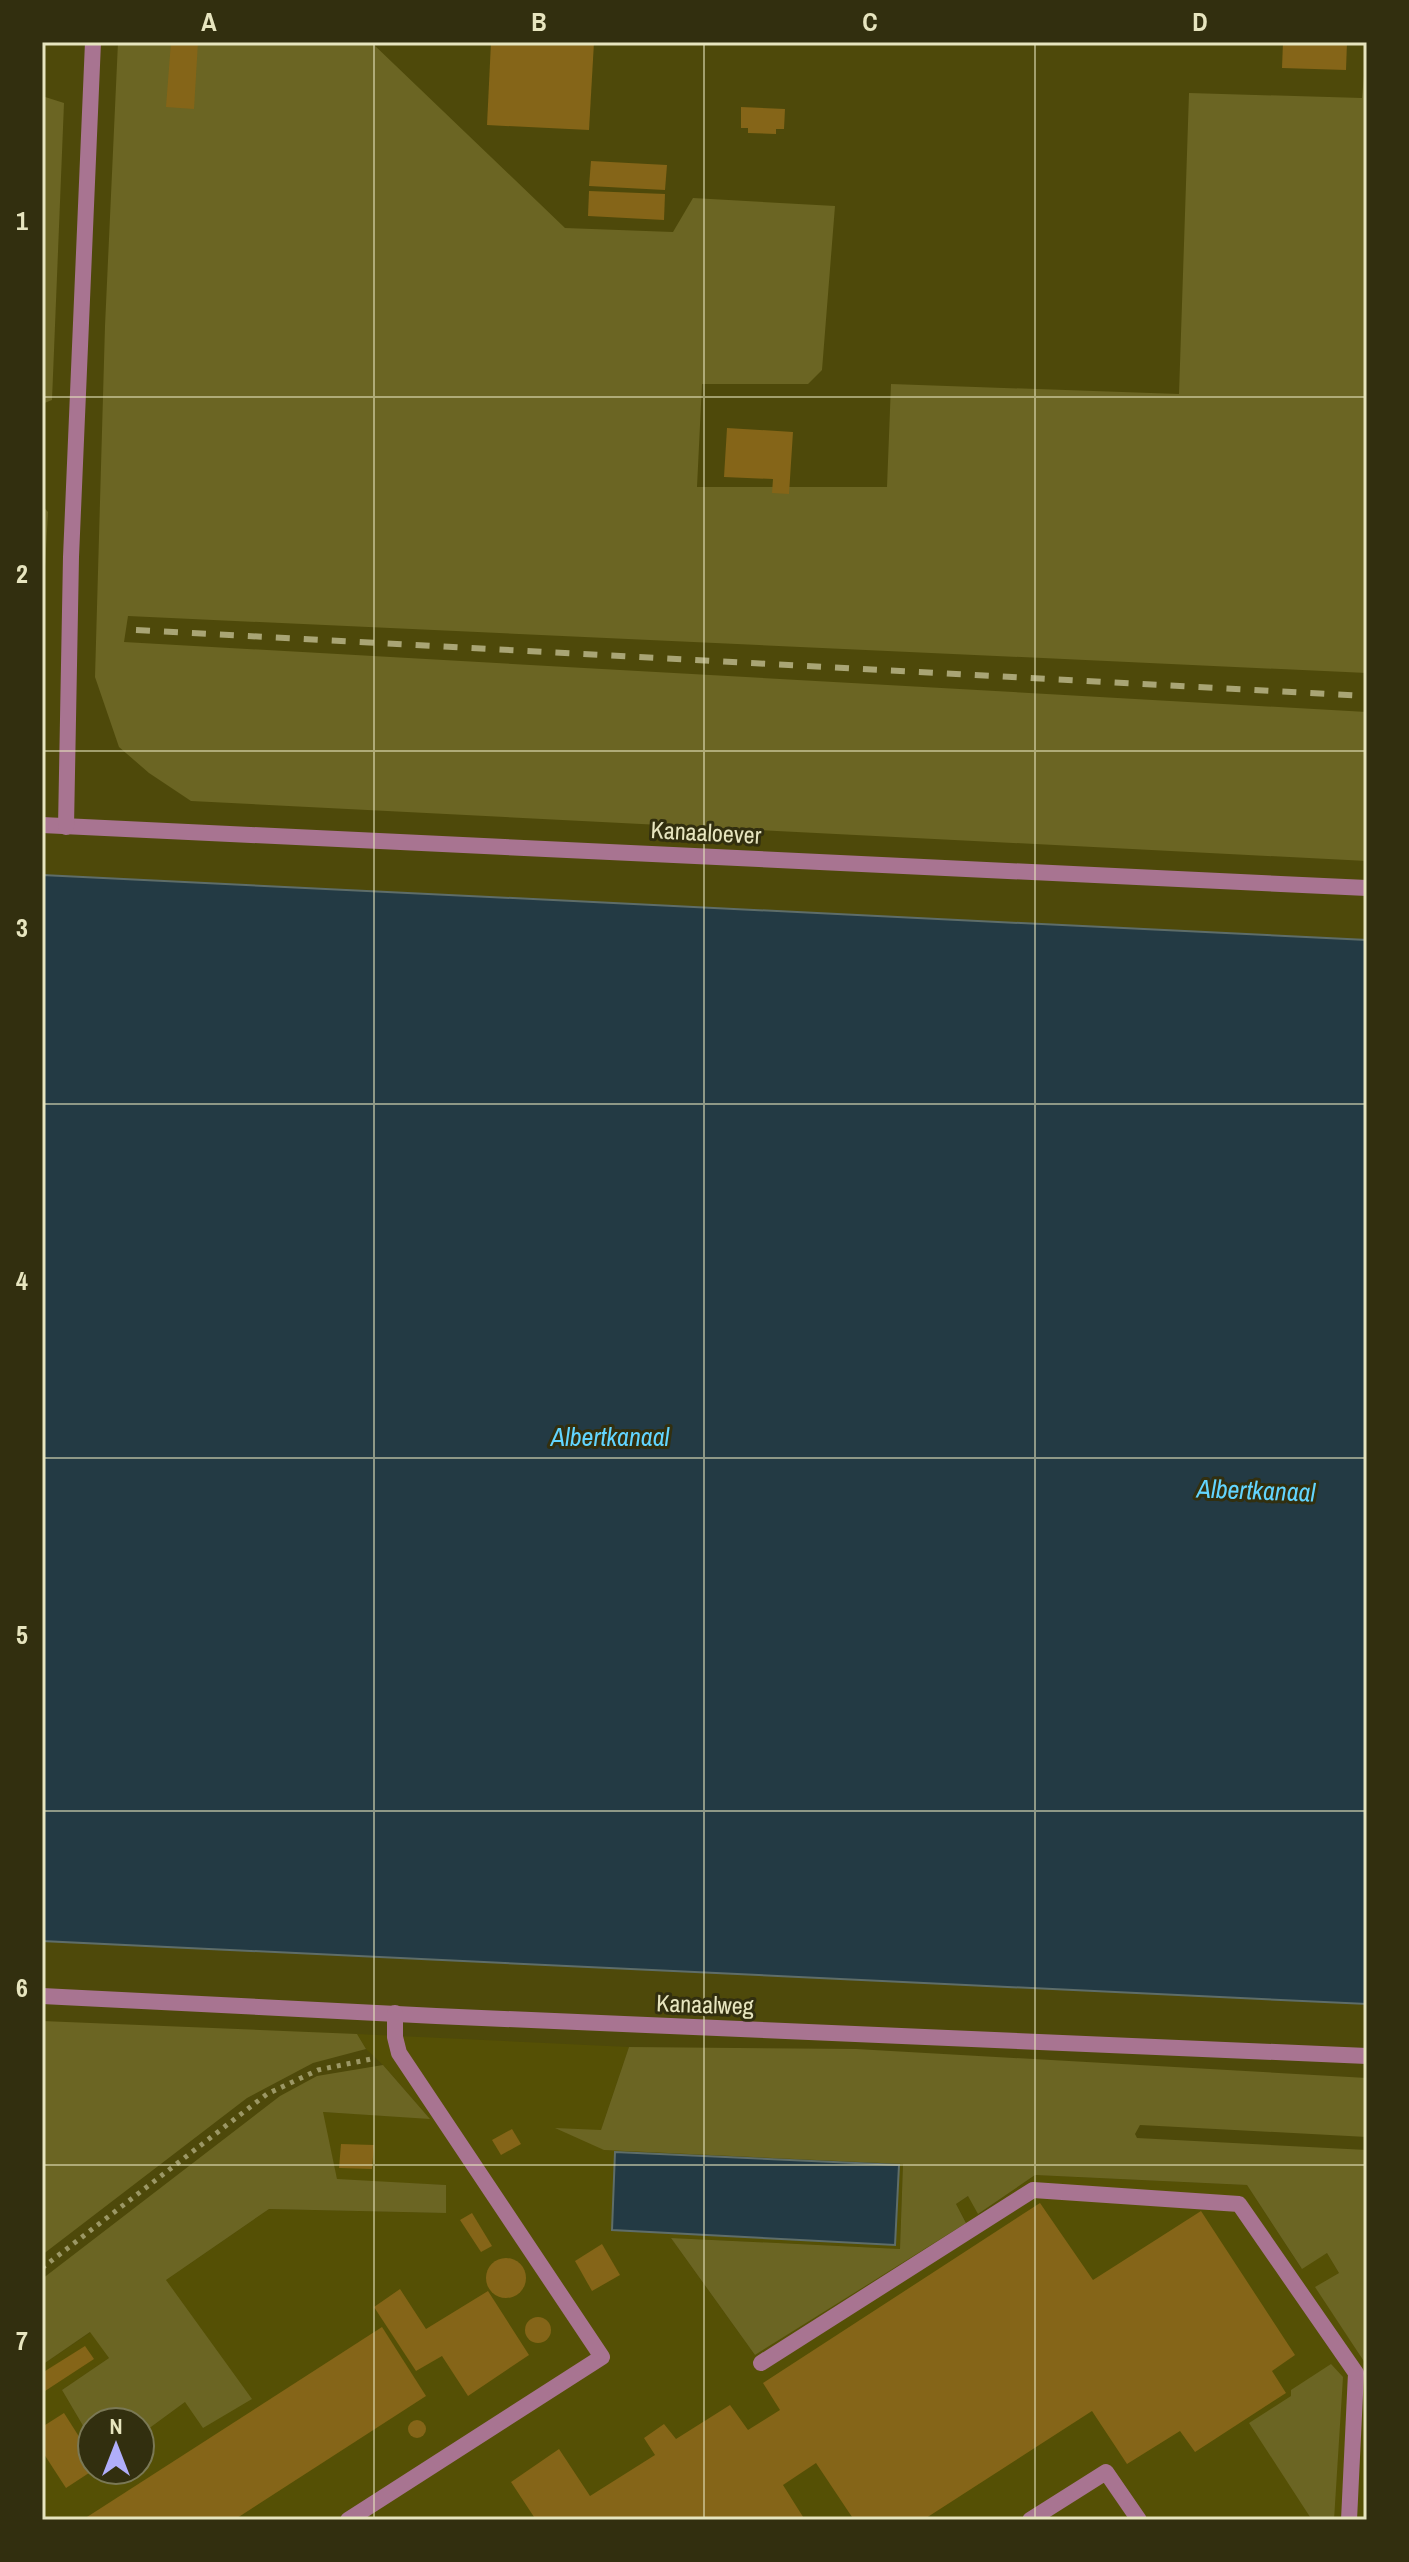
<svg xmlns="http://www.w3.org/2000/svg" width="1409" height="2562" font-family="'Archivo Narrow',sans-serif">
	<style>
		.built { fill: #555005 }
		.green { fill: #6b6523 }
		.water { fill: #233a44; stroke: #5e6d69; stroke-width: 2 }
		.building { fill: #856518 }
		.lines { fill: none; stroke-linecap: round; stroke-linejoin: round }
		.path { stroke: #9b9765; stroke-width: 5; stroke-dasharray: 4 6; stroke-linecap: butt }
		.lane { stroke: #a87491; stroke-width: 16 }
		.street { stroke: #a87491; stroke-width: 16 }
		.rail { stroke: #a9a575; stroke-width: 6; stroke-dasharray: 14 14; stroke-linecap: butt }
		.grid { fill: none; stroke: #e7e5bf; stroke-width: 2; stroke-opacity: 0.55 }
		.labels { text-anchor: middle; dominant-baseline: central; stroke-width: 6; stroke-linejoin: round; paint-order: stroke }
		.street-label { font-size: 24px; fill: #e7e5bf; stroke: #322f0f }
		.water-label { font-size: 26px; font-style: italic; fill: #62d5ff; stroke: #322f0f }
		.neatline { fill: none; stroke: #e7e5bf; stroke-width: 3 }
		.grid-label { font-size: 26px; text-anchor: middle; font-weight: bold; fill: #e7e5bf }
	</style>
	<rect width="100%" height="100%" fill="#4e490a"/>
	<polygon class="built" points="357,2034 629,2047 601,2130 604,2150 903,2164 900,2249 671,2238 755,2355 966,2222 956,2204 969,2196 979,2214 1035,2175 1247,2185 1301,2268 1327,2253 1339,2273 1316,2287 1367,2366 1367,2520 42,2520 42,2365 91,2332 109,2358 62,2390 92,2441 92,2470 140,2470 140,2435 185,2402 166,2280 269,2209 446,2213 446,2185 337,2180 322,2112 429,2118 383,2065 366,2049"/>
	<g class="green">
		<polygon points="118,42 371,42 565,228 673,232 693,198 835,206 822,370 808,384 702,384 697,487 887,487 891,384 1179,394 1189,93 1362,98 1367,42 1367,673 128,616 124,642 1367,712 1367,861 191,801 149,773 119,747 95,677 105,326"/>
		<polygon points="42,96 64,103 52,400 42,404"/>
		<polygon points="42,505 48,512 42,623"/>
		<polygon points="42,2021 357,2034 366,2049 313,2063 247,2098 42,2255"/>
		<polygon points="629,2047 856,2049 1367,2078 1367,2137 1140,2125 1135,2134 1137,2138 1367,2150 1367,2366 1315,2287 1339,2273 1327,2253 1302,2269 1247,2185 1035,2175 978,2214 968,2196 956,2204 966,2223 755,2355 671,2238 900,2249 903,2164 604,2150 555,2128 601,2130"/>
		<polygon points="383,2065 430,2119 323,2112 337,2179 446,2185 446,2213 269,2209 166,2280 252,2399 203,2428 185,2402 140,2435 140,2422 92,2422 92,2441 62,2390 109,2358 90,2332 42,2365 42,2279 280,2096 317,2076"/>
		<polygon points="1331,2364 1343,2377 1334,2520 1312,2520 1249,2423 1291,2396 1291,2390"/>
	</g>
	<g class="water">
		<polygon points="42,875 1367,940 1367,2004 42,1941"/>
		<polygon points="615,2152 899,2165 895,2245 612,2230"/>
	</g>
	<g class="building">
		<polygon points="171,42 198,42 194,109 166,107"/>
		<polygon points="491,42 594,42 589,130 487,125"/>
		<polygon points="1283,42 1347,42 1346,70 1282,68"/>
		<polygon points="741,107 785,109 784,129 776,129 776,134 748,133 748,128 741,128"/>
		<polygon points="591,161 667,165 665,190 589,186"/>
		<polygon points="589,191 665,194 664,220 588,216"/>
		<polygon points="727,428 793,432 789,494 772,493 773,479 724,477"/>
		<polygon points="512,2129 521,2144 501,2155 492,2140"/>
		<polygon points="341,2144 374,2145 372,2169 339,2168"/>
		<polygon points="1040,2203 1093,2280 1201,2211 1295,2355 1272,2371 1286,2393 1195,2452 1180,2431 1127,2464 1092,2411 923,2520 854,2520 816,2463 783,2485 805,2520 536,2520 511,2482 559,2449 590,2496 655,2455 644,2438 664,2424 676,2439 730,2405 748,2430 780,2410 763,2383"/>
		<polygon points="472,2213 492,2246 481,2252 460,2220"/>
		<polygon points="602,2244 620,2275 592,2291 575,2261"/>
		<circle cx="506" cy="2278" r="20"/>
		<polygon points="400,2289 426,2329 488,2291 529,2355 468,2396 442,2356 416,2371 374,2307"/>
		<circle cx="538" cy="2330" r="13"/>
		<polygon points="382,2327 426,2396 234,2520 89,2520 87,2517"/>
		<polygon points="85,2346 94,2359 42,2393 42,2373"/>
		<polygon points="64,2413 92,2457 92,2471 66,2488 42,2451 42,2427"/>
		<circle cx="417" cy="2429" r="9"/>
	</g>
	<g class="lines">
		<polyline class="path" points="42,2268 267,2094 318,2070 371,2059"/>
		<g class="lane">
			<polyline points="42,1996 436,2016 1367,2056"/>
			<polyline points="761,2363 1033,2190 1239,2204 1356,2373 1349,2520"/>
			<polyline points="348,2520 602,2357 399,2053 395,2037 395,2013"/>
			<polyline points="1030,2520 1106,2472 1139,2520"/>
		</g>
		<g class="street">
			<polyline points="42,825 1367,888"/>
			<polyline points="66,827 71,557 93,42"/>
		</g>
		<polyline class="rail" points="136,630 1367,696"/>
	</g>
	<path class="grid" d="M 374,42 L 374,2520M 704,42 L 704,2520M 1035,42 L 1035,2520M 42,397 L 1367,397M 42,751 L 1367,751M 42,1104 L 1367,1104M 42,1458 L 1367,1458M 42,1811 L 1367,1811M 42,2165 L 1367,2165"/>
	<g class="labels">
		<g class="street-label">
			<text transform="translate(706 832) rotate(3)">Kanaaloever</text>
			<text transform="translate(705 2004) rotate(2)">Kanaalweg</text>
		</g>
		<g class="water-label">
			<text x="610" y="1436">Albertkanaal</text>
			<text transform="translate(1256 1490) rotate(2)">Albertkanaal</text>
		</g>
	</g>
	<rect width="1409" height="2562" fill="none" stroke="#322f0f" stroke-width="88"/>
	<g transform="translate(116 2446)"><circle r="38" fill="#322f0f" stroke="#7a7855" stroke-width="2"/>
	<path d="M0-6L14 30L0 20L-14 30Z" fill="#b0aefa"/>
	<text y="-12" font-size="22" font-weight="bold" text-anchor="middle" fill="#e7e5bf">N</text>
	</g>
	<rect x="44" y="44" width="1321" height="2474" class="neatline"/>
	<g class="grid-label">
		<text x="209" y="31">A</text>
		<text x="539" y="31">B</text>
		<text x="870" y="31">C</text>
		<text x="1200" y="31">D</text>
		<text x="22" y="230">1</text>
		<text x="22" y="583">2</text>
		<text x="22" y="937">3</text>
		<text x="22" y="1290">4</text>
		<text x="22" y="1644">5</text>
		<text x="22" y="1997">6</text>
		<text x="22" y="2350">7</text>
	</g>
</svg>
